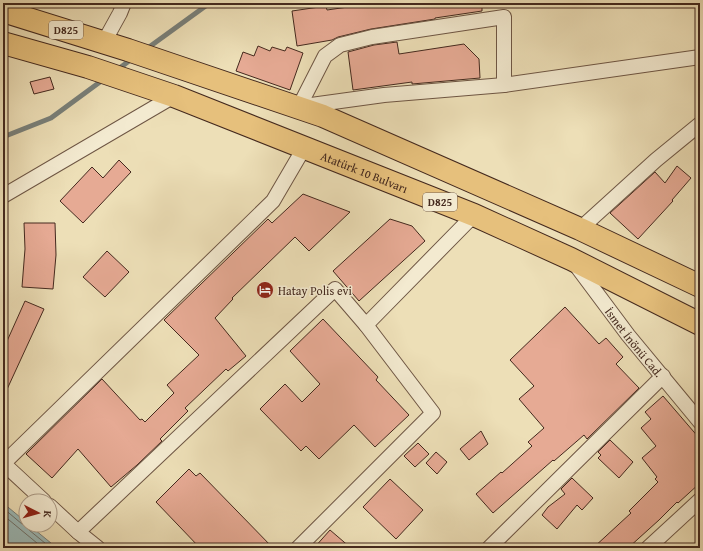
<svg xmlns="http://www.w3.org/2000/svg" width="703" height="551" font-family="'Gentium Book Plus',serif">
	<style>
		.water { fill: #9cbab8; stroke: #79807a }
		.lines { fill: none; stroke-linecap: round; stroke-linejoin: round }
		.shore { stroke: #70726b; stroke-width: 1 }
		.stream { stroke: #79807a; stroke-width: 5 }
		.building { fill: #e6aa94; stroke: #44291e }
		.minor-casing { stroke: #6e5644; stroke-width: 16 }
		.trunk-casing { stroke: #44291e; stroke-width: 24 }
		.minor { stroke: #f3ead0; stroke-width: 14 }
		.trunk { stroke: #e6c07c; stroke-width: 22 }
		.labels { text-anchor: middle; dominant-baseline: central; stroke-width: 3; stroke-linejoin: round; paint-order: stroke }
		.shield { fill: #f3ead0; stroke: #786353; stroke-width: 1 }
		.shield-label { font-size: 11px; font-weight: bold; fill: #44291e }
		.street-label { font-size: 12px; fill: #44291e; stroke: #f3ead0 }
		.poi-label { font-size: 12px; fill: #44291e; stroke: #f3ead0; text-anchor: start }
	</style>
	<rect width="100%" height="100%" fill="#eddfb7"/>
	<filter id="stains"><feTurbulence type="fractalNoise" baseFrequency=".005" numOctaves="4"/><feColorMatrix values="0 0 0 0 .2 0 0 0 0 .09 0 0 0 0 .02 0 0 0 .5 -.17"/></filter>
	<radialGradient id="worn" r=".72"><stop offset=".6" stop-color="#630" stop-opacity="0"/><stop offset="1" stop-color="#630" stop-opacity=".3"/></radialGradient>
	<polygon class="water" points="3,503 26,522 26,525 29,525 57,548 3,548"/>
	<g class="lines">
		<g class="shore">
			<polyline points="3,508 22,524 27,525 29,530 51,548"/>
			<polyline points="3,515 43,548"/>
		</g>
		<g class="stream">
			<polyline points="145,50 207,5 227,3"/>
			<polyline points="117,70 133,58"/>
			<polyline points="3,137 51,118 104,79"/>
		</g>
	</g>
	<g class="building">
		<polygon points="387,3 482,3 482,11 435,18 435,19 371,29 338,37 332,40 297,46 292,11 326,6 327,10 362,5 362,6"/>
		<polygon points="397,42 399,54 464,44 479,59 480,78 412,84 412,82 353,90 348,52 374,45"/>
		<polygon points="258,46 270,51 272,47 285,51 287,47 303,53 290,90 236,71 243,52 254,56"/>
		<polygon points="50,77 54,89 34,94 30,82"/>
		<polygon points="119,160 131,172 83,223 60,201 92,167 103,178"/>
		<polygon points="677,166 691,178 672,200 673,201 638,239 610,213 655,172 665,183"/>
		<polygon points="303,194 350,212 309,251 295,237 232,298 233,299 215,318 246,356 228,371 226,369 185,408 188,411 160,439 162,441 137,465 111,487 78,449 52,478 26,454 102,379 140,420 142,419 145,422 174,393 167,385 199,355 164,320 268,219 272,223"/>
		<polygon points="390,219 412,226 425,241 359,301 333,271"/>
		<polygon points="24,223 55,223 56,255 53,289 22,287 25,249"/>
		<polygon points="107,251 129,272 105,297 83,277"/>
		<polygon points="25,301 44,309 3,398 3,350"/>
		<polygon points="565,307 599,344 606,338 623,357 616,364 639,388 587,439 584,435 554,461 553,460 493,513 476,494 501,472 502,473 532,446 528,442 544,428 519,399 534,386 510,360"/>
		<polygon points="323,319 378,377 376,380 409,415 375,447 354,425 319,459 306,446 301,451 260,409 285,384 302,402 320,384 290,351"/>
		<polygon points="663,396 700,439 700,483 678,503 677,502 659,520 628,548 593,548 631,513 629,511 658,482 655,479 657,477 642,458 656,446 641,428 651,419 645,412"/>
		<polygon points="481,431 488,444 469,460 460,449"/>
		<polygon points="610,440 633,462 619,478 598,458 601,455 598,452"/>
		<polygon points="418,443 429,454 415,467 404,456"/>
		<polygon points="436,452 447,462 437,474 426,463"/>
		<polygon points="189,469 196,476 200,473 273,548 200,548 156,502"/>
		<polygon points="572,478 593,498 582,510 577,505 557,529 542,515 548,507 565,494 561,489"/>
		<polygon points="390,479 423,510 396,539 363,507"/>
		<polygon points="330,530 351,548 314,548"/>
	</g>
	<g class="lines">
		<g class="minor-casing">
			<g id="minor">
				<polyline points="104,42 120,13 124,3"/>
				<polyline points="304,106 384,95 504,85 700,57"/>
				<polyline points="299,107 325,56 340,45 372,37 504,17 504,85"/>
				<polyline points="3,196 174,96"/>
				<polyline points="580,229 656,160 700,124"/>
				<path id="s1" d="M 575,264 L 628,335 L 700,422"/>
				<polyline points="366,325 474,215"/>
				<polyline points="3,463 44,501"/>
				<polyline points="4,463 273,201 304,148"/>
				<polyline points="50,506 78,532"/>
				<polyline points="98,548 78,532 335,289 366,325 433,413 298,548"/>
				<polyline points="489,548 663,376"/>
				<polyline points="648,548 700,500"/>
			</g>
		</g>
		<g class="trunk-casing">
			<g id="trunk">
				<polyline points="3,11 128,50 323,116 580,229 700,286"/>
				<path id="s2" d="M 3,43 L 88,67 L 174,96 L 474,215 L 571,259 L 700,324"/>
			</g>
		</g>
		<use href="#minor" class="minor"/>
		<use href="#trunk" class="trunk"/>
	</g>
	<defs>
		<g id="hotel-disc" transform="scale(0.9)"><circle r="9.5" fill="#8f2418" stroke="#f3ead0"/><path d="M-6-4.5h1.5V1H6V5H4.5V3h-9V5H-6ZM-4 0a1.8 1.8 0 1 1 3.6 0ZM.5 0V-2.5h3Q6-2.5 6 0Z" fill="#fff"/></g>
	</defs>
	<g fill-rule="evenodd">
		<use href="#hotel-disc" x="265" y="290"/>
	</g>
	<g class="labels">
		<g class="shield">
			<rect x="49" y="21" width="34" height="18" rx="3"/>
			<rect x="423" y="193" width="34" height="18" rx="3"/>
		</g>
		<g class="shield-label">
			<text x="66" y="30">D825</text>
			<text x="440" y="202">D825</text>
		</g>
		<g class="street-label">
			<text stroke="none"><textPath href="#s2" startOffset="384">Atatürk 10 Bulvarı</textPath></text>
			<text stroke="none"><textPath href="#s1" startOffset="98">İsmet İnönü Cad.</textPath></text>
		</g>
		<g class="poi-label">
			<text x="278" y="290">Hatay Polis evi</text>
		</g>
	</g>
	<rect width="703" height="551" fill="none" stroke="#eddfb7" stroke-width="16"/>
	<rect x="4" y="4" width="695" height="543" fill="none" stroke="#44291e" stroke-width="2"/>
	<rect x="8" y="8" width="687" height="535" fill="none" stroke="#44291e"/>
	<g transform="translate(38 513) rotate(96)"><circle r="19" fill="#f3ead0" stroke="#ad9d89"/>
	<path d="M0-3L7 15L0 10L-7 15Z" fill="#8f2418"/>
	<text y="-6" font-size="11" font-weight="bold" text-anchor="middle" fill="#44291e">K</text>
	</g>
	<rect width="100%" height="100%" filter="url(#stains)"/>
	<rect width="100%" height="100%" fill="url(#worn)"/>
</svg>
